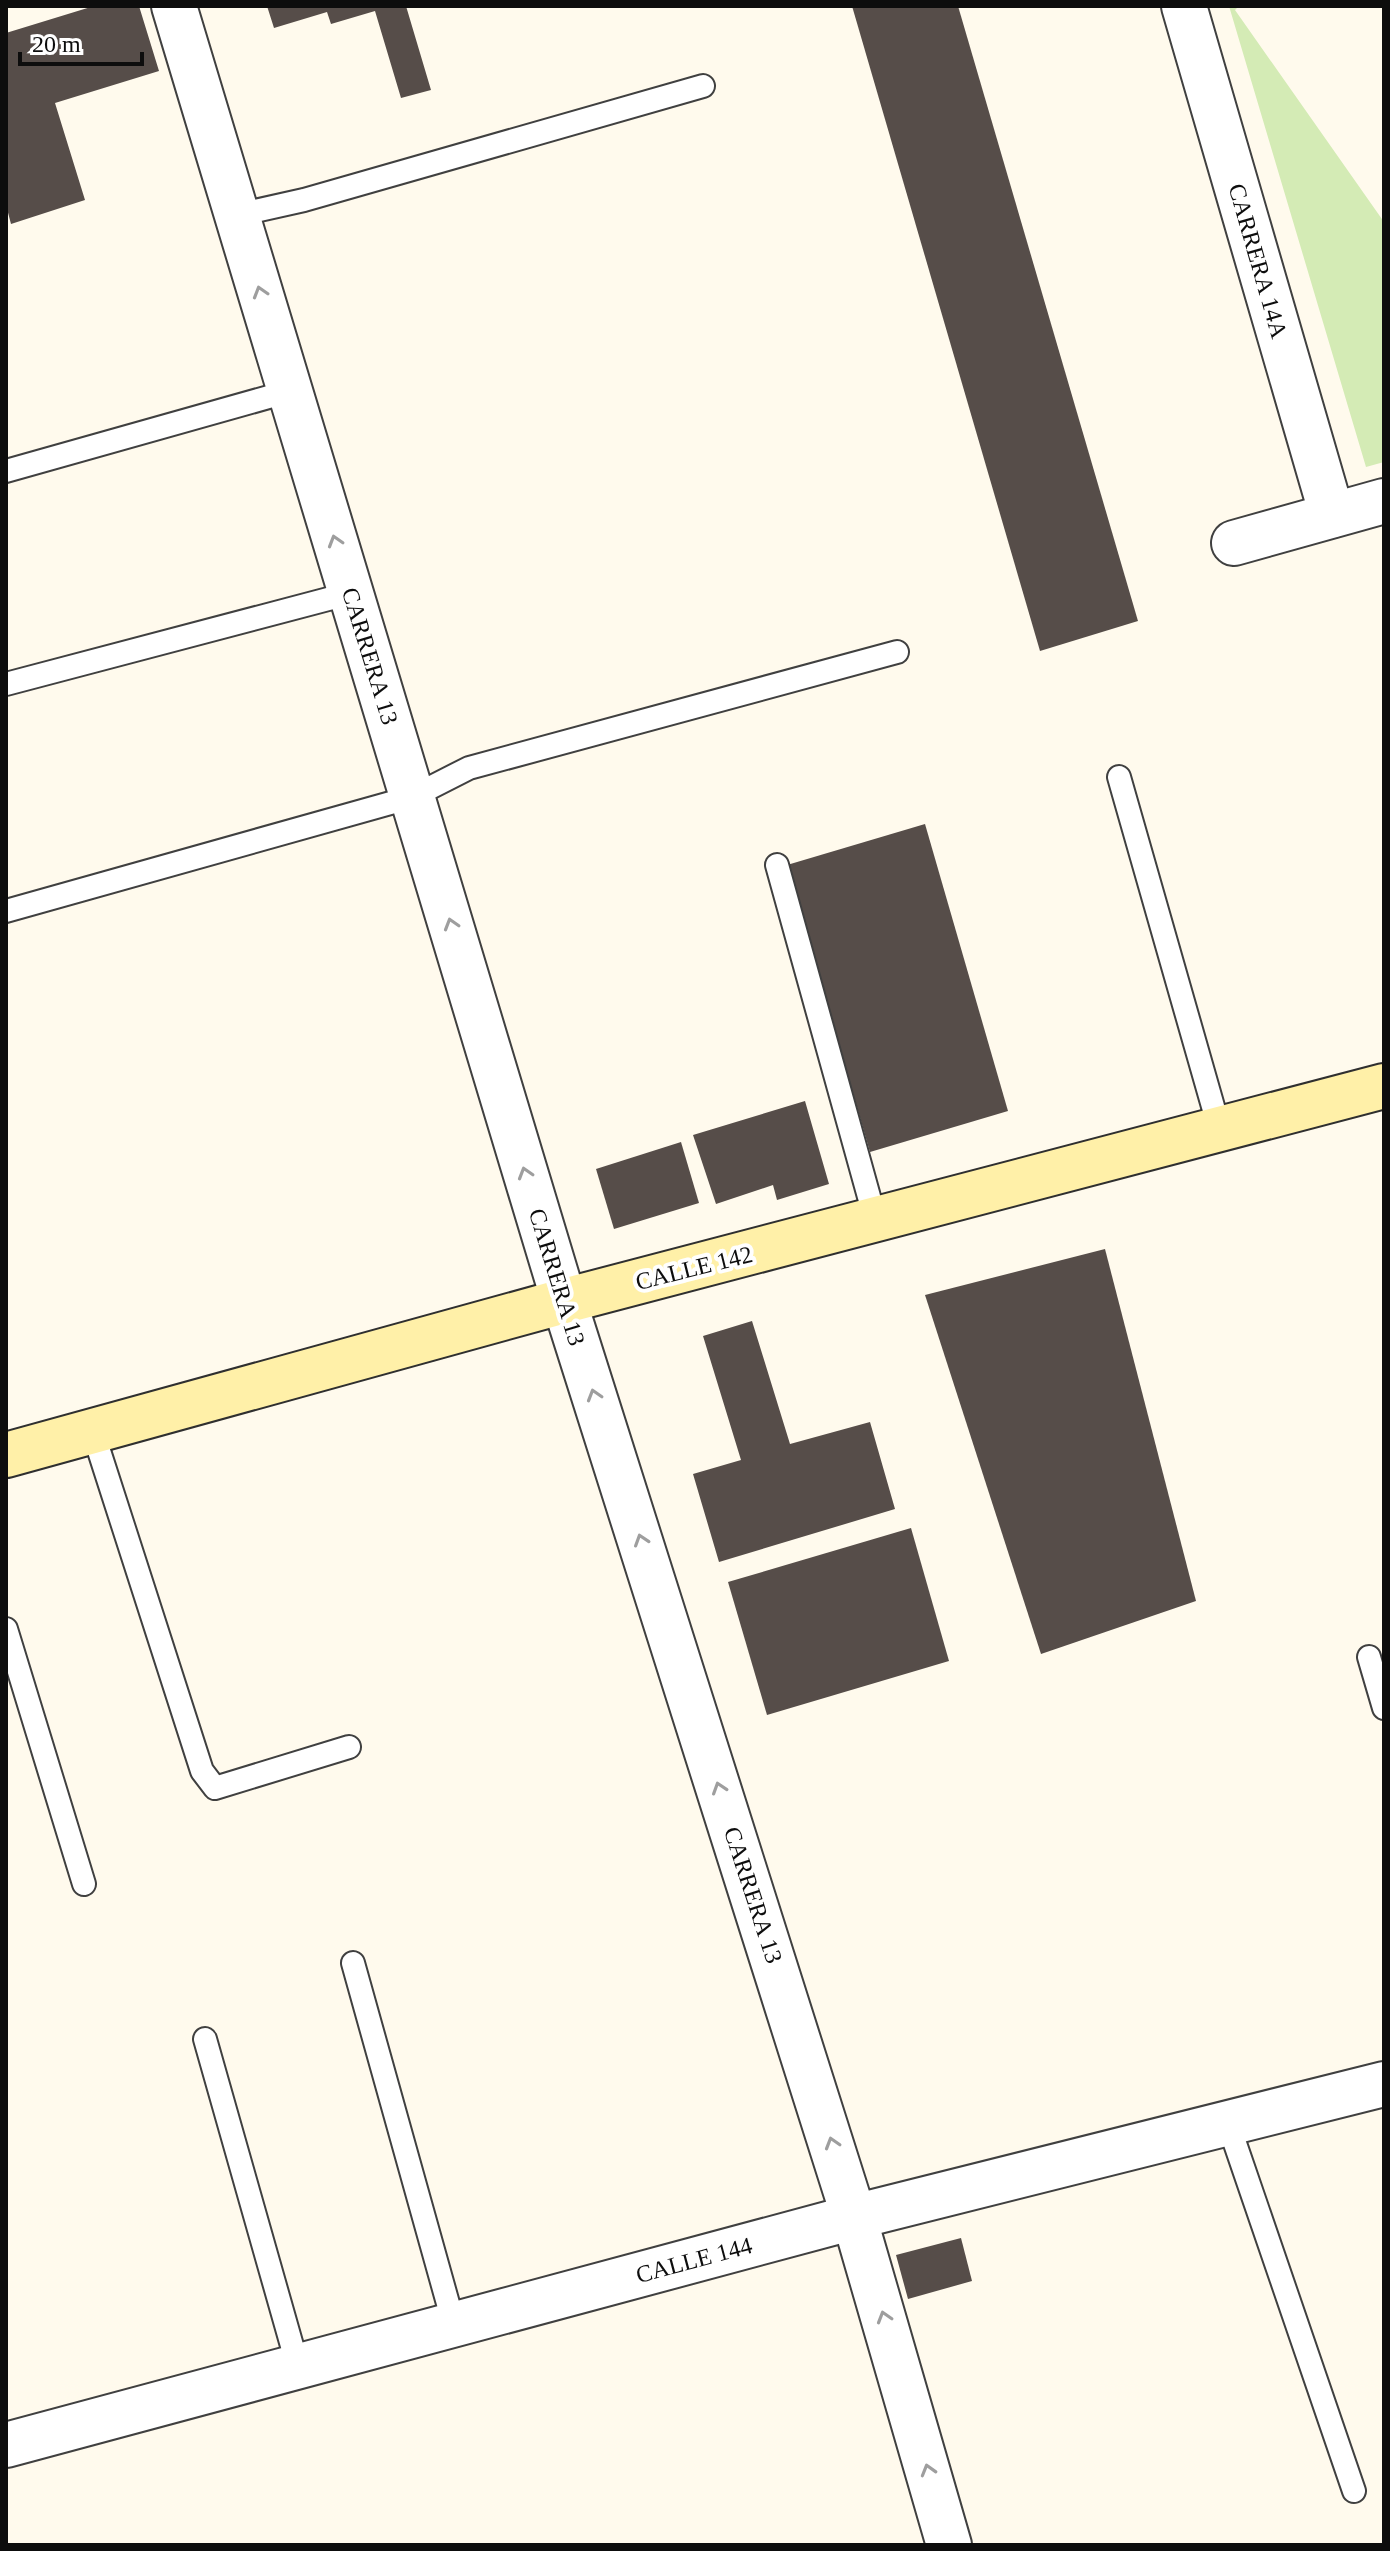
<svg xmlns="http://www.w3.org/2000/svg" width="1390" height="2551" font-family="Georgia,serif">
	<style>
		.green { fill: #d4ebb5 }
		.building { fill: #564d49 }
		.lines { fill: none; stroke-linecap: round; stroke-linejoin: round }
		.lane-casing { stroke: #404040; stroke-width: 26 }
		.street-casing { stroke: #404040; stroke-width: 48 }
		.secondary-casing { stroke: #2f2f2f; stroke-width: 48 }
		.lane { stroke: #fff; stroke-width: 22 }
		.street { stroke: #fff; stroke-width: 44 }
		.secondary { stroke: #fff0a8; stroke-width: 44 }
		.oneway { stroke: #9e9e9e }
		.labels { text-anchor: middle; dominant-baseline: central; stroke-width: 8; stroke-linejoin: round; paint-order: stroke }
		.street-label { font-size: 24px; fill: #0d0d0d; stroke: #fff }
	</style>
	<rect width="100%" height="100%" fill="#fffaed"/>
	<polygon class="green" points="1229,6 1239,6 1235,10 1384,222 1384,462 1366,467"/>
	<g class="building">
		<polygon points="94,6 139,6 159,71 55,103 85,200 11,224 6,205 6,33"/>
		<polygon points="267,6 406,6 431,90 401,98 375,11 331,24 327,12 274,28"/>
		<polygon points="852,6 958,6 1138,621 1040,651"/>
		<polygon points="925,824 1008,1111 870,1152 787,865"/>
		<polygon points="805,1101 829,1184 777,1200 773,1185 716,1204 693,1135"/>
		<polygon points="681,1142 699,1203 614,1229 596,1169"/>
		<polygon points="1105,1249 1196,1601 1041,1654 925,1295"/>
		<polygon points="752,1321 790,1444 870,1422 895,1509 719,1562 693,1474 741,1460 703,1336"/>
		<polygon points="911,1528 949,1661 767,1715 728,1582"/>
		<polygon points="961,2238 972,2281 908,2299 896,2255"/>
	</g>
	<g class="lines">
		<g class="lane-casing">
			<g id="lane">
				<polyline points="237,215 304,200 703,86"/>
				<polyline points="6,471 290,391"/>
				<polyline points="6,684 351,593"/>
				<polyline points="1119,777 1220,1131"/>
				<polyline points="777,865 876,1222"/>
				<polyline points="6,911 412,797 469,768 897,652"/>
				<polyline points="92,1429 202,1771 215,1788 349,1747"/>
				<polyline points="6,1629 84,1884"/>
				<polyline points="1369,1657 1384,1708"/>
				<polyline points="353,1963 454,2325"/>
				<polyline points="205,2039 298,2367"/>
				<polyline points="1228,2123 1354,2491"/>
			</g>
		</g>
		<g class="street-casing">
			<g id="street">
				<polyline points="174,6 564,1301 854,2217 949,2545"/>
				<polyline points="1184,6 1332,515"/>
				<polyline points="1234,543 1384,501"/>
				<polyline points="6,2445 854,2217 1384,2084"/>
			</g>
		</g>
		<g class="secondary-casing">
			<polyline id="secondary" points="6,1455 564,1301 1384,1086"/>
		</g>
		<use href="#lane" class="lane"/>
		<use href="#street" class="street"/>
		<use href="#secondary" class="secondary"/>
	</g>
	<defs><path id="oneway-chevron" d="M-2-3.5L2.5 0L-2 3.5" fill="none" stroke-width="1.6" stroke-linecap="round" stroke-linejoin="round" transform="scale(2)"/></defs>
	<g class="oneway">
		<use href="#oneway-chevron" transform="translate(260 292) rotate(-107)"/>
		<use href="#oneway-chevron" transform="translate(335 541) rotate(-107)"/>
		<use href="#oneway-chevron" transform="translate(451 924) rotate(-107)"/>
		<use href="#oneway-chevron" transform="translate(525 1173) rotate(-107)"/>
		<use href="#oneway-chevron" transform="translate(594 1395) rotate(-107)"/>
		<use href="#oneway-chevron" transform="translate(641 1540) rotate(-108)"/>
		<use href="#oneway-chevron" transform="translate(719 1788) rotate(-108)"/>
		<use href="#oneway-chevron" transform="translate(832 2143) rotate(-107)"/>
		<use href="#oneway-chevron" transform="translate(884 2317) rotate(-107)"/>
		<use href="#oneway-chevron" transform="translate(928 2470) rotate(-106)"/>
	</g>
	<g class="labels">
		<g class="street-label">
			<text transform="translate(1258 261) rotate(74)">CARRERA 14A</text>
			<text transform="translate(370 656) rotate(73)">CARRERA 13</text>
			<text transform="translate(694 1268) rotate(-14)">CALLE 142</text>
			<text transform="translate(557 1277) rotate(73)">CARRERA 13</text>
			<text transform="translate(753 1895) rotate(72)">CARRERA 13</text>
			<text transform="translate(694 2260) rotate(-15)">CALLE 144</text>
		</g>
	</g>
	<rect width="1390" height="2551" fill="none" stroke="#0d0d0d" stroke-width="16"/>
	<path d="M20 52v12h122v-12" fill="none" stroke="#0d0d0d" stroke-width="4"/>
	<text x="32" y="52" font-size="24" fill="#0d0d0d" stroke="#ffffff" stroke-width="6" paint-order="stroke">20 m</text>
</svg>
